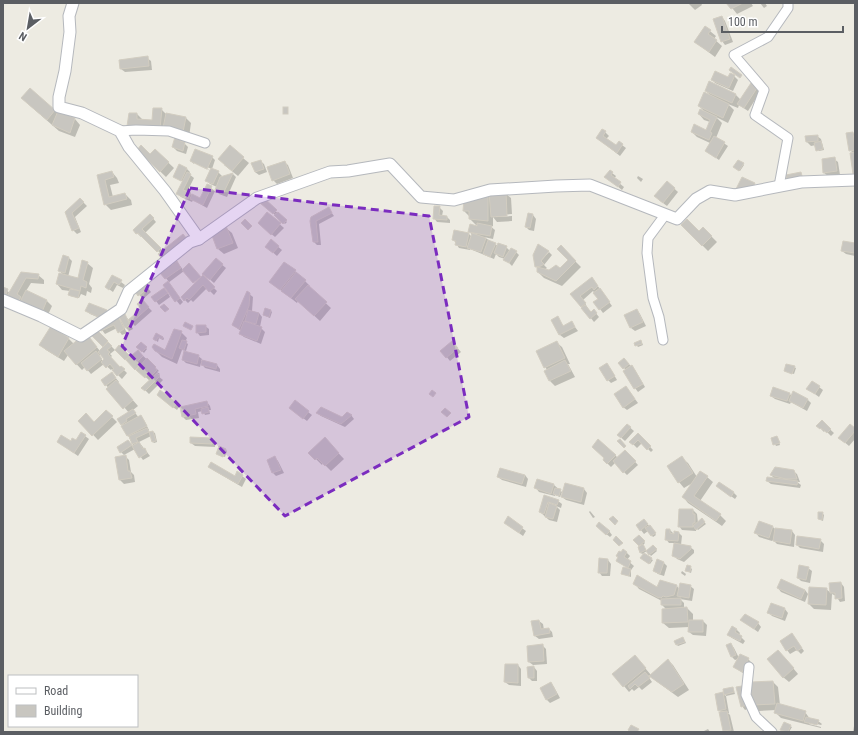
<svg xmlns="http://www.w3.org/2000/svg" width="858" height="735" font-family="'Roboto Condensed',sans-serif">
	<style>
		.shadow { fill: #0003; fill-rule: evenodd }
		.building { fill: #c8c6c0; stroke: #d2cdc1 }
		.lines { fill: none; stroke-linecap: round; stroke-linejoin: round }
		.minor-casing { stroke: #b5b8bd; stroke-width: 11 }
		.tertiary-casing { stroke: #b5b8bd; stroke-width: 13 }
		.minor { stroke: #fff; stroke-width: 9 }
		.tertiary { stroke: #fff; stroke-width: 11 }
		.marked { fill: #7b2cbf; fill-opacity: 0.2; stroke: #7b2cbf; stroke-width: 3; stroke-dasharray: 8 5; stroke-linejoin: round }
	</style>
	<rect width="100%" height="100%" fill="#edebe2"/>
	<g class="shadow">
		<polygon points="688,3 701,3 702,5 695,10"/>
		<polygon points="728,3 751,3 753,6 737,14"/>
		<polygon points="760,3 765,3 767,6 764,8"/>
		<polygon points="722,17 725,21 733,42 725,45 722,41"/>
		<polygon points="705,27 716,36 714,39 722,46 715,57 695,42"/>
		<polygon points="147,58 151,61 152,70 125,72 121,69 120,60"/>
		<polygon points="734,76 738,80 733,91 715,83 712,79 729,79"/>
		<polygon points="709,83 736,95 741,100 751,85 760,92 748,111 739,105 738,108 728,104 734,110 728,123 716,117 722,123 716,138 728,146 719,160 706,151 710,143 697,137 692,132 706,131 710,122 704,120 699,114 705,112 699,106 712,97 706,91"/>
		<polygon points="28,104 55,110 58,114 58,112 75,119 80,125 75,137 59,131"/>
		<polygon points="161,109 166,114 186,118 191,123 189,137 134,131 137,114 143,120 153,121"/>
		<polygon points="605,132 609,136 606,139 616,146 622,145 626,148 620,156 597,138"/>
		<polygon points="853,133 855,135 855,175 854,174 853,153 850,150"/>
		<polygon points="817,136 821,139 824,150 819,151 816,145 811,146 807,142 806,137"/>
		<polygon points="180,139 188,147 186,154 177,151 173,147"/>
		<polygon points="138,150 150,155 155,150 174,168 166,177"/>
		<polygon points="212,157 215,160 212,169 218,172 222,176 221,178 233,174 236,177 227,197 219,194 216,190 217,187 210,184 206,180 211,171 194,164 212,171 212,169 194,162 194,164 191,161"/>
		<polygon points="243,158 249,163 238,176 224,165"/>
		<polygon points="834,159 838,162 840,175 828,176 824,173"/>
		<polygon points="260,161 264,164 267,172 259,175 255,172"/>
		<polygon points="284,162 288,165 293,178 277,184 273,180"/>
		<polygon points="743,164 744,165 740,171 736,168"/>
		<polygon points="180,165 187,169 190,172 189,174 194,178 187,192 200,199 207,185 215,191 207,208 193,200 192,202 181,197 178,194 183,182 174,176"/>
		<polygon points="112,172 117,178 119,183 110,185 113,197 125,194 131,200 132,205 111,210 105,204 98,175"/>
		<polygon points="612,173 616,176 614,179 624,187 622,190 606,177"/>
		<polygon points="638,176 643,179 641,182 637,178"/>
		<polygon points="667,182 678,192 667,206 659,200"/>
		<polygon points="505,193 511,198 512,214 496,215 496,217 512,216 512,221 497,222 493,217 493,226 490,226 495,230 493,239 484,237 498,246 506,247 510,251 516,252 519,255 512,266 505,259 499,257 496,254 494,259 470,249 470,250 459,248 453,239 455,231 469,234 472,237 472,235 469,231 478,227 478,225 476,225 470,219 470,217 464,211 488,196 491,199"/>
		<polygon points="80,199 87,206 75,217 81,232 77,234 73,230 66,213"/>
		<polygon points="264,200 287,222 285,224 265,206"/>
		<polygon points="439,207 443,211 442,216 447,217 450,220 450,223 437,222 434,218"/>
		<polygon points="329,209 334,216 319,224 321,245 317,245 314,242 311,221"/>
		<polygon points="267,213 284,228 275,237 262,226"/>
		<polygon points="528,214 533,215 536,219 534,231 529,230 526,227"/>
		<polygon points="150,215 156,222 145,233 163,251 160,253 142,235 141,237 134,230"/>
		<polygon points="682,225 699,232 703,228 717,242 708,251"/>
		<polygon points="226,228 232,233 238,248 224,254 218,249 212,234"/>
		<polygon points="271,241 282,250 277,256 270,250"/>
		<polygon points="855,244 855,256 846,254 842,251"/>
		<polygon points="561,247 581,267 562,286 544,278 538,272 538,269 536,266 549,252 552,255 544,265 547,268 544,270 560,270 569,260"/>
		<polygon points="69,258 72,261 68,277 78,279 87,263 93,268 89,284 92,288 91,293 87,291 86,296 81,294 79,298 70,296 69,294 70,291 62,290 57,284 64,276 59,270"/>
		<polygon points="216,260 226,268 214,283 207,277"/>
		<polygon points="177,262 184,271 168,283 183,302 180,305 164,285 169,282 162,273"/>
		<polygon points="295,271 310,286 309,288 331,308 320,321 298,301 297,303 270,282"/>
		<polygon points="21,273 38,275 44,280 44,284 31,283 26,291 47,301 52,306 47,317 3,299 3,288 10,293"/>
		<polygon points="113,276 125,285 123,288 117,285 113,292 106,287"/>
		<polygon points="203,277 217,291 214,295 207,288 193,302 191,300 188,303 182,297 195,284 194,283"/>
		<polygon points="595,282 612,306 603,313 600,309 599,299 593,291 583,300 591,313 594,311 599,317 594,322 572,294"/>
		<polygon points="147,287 151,292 143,299 135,290"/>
		<polygon points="168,293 170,297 159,305 153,297"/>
		<polygon points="248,293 253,297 252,311 259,313 262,317 260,327 265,332 261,344 244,337 240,334 241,331 233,325"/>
		<polygon points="145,304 152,311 135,326 129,320 142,309"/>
		<polygon points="637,310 640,314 646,326 635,331 631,328 626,315"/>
		<polygon points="87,311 106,311 110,315 107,321 90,314"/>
		<polygon points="271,311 272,312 270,318 264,315"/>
		<polygon points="124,315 128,319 133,329 129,331 123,325 127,333 122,335 117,328 105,334 102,330 117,317 123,323"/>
		<polygon points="558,318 564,327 572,323 578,331 564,338 560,335 553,320"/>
		<polygon points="205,326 209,329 209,335 200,336 197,332"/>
		<path d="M 51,328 L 69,339 L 74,344 L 91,340 L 100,351 L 104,347 L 90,333 L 94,329 L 115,350 L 110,354 L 112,356 L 110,358 L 120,369 L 121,367 L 127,373 L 122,379 L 112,369 L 111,370 L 104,364 L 91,374 L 85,367 L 82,370 L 68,355 L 64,361 L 46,350 L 40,345 ZM 101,354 L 106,359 L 103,361 L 99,356 Z"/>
		<polygon points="181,332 187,338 185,342 188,344 186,351 182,350 177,364 162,357 156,351 165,352"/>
		<polygon points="156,334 163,337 164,339 163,340 159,338 158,342 155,340"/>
		<polygon points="641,341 643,345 638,347 635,343"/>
		<polygon points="556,342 562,347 570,364 568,364 575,377 555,386 550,381 545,371 547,370 537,352"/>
		<polygon points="141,343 147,349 144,353 138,347"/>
		<polygon points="119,346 130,358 138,351 159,371 157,372 160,374 158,376 163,380 149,394 143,388 150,381 116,350"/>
		<polygon points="456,346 461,352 450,361 442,351"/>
		<polygon points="198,356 202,359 201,361 217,365 220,369 220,372 205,368 201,363 200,367 186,363 183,360"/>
		<polygon points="624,359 635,370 645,387 638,392 635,388 626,370 619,363"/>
		<polygon points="794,367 796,368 794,374 785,371"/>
		<polygon points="610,368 617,380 611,383 608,380"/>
		<polygon points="115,377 119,382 118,383 138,406 133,410 139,418 141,416 144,420 149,430 148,431 150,433 153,432 155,433 157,442 154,443 153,442 151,436 139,442 150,456 143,460 135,449 124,455 121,452 128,441 134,447 122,424 129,413 106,385"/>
		<polygon points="626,387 638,403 627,410 623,407"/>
		<polygon points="819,387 823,390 819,397 808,389"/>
		<polygon points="789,393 792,396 807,399 811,403 807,411 791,402 790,404 775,399 771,396"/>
		<polygon points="161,398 176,403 179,407 177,410"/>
		<polygon points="207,402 210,406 211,410 209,410 210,414 205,415 203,411 198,412 199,418 186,420 183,417 181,408"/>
		<polygon points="295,402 312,415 307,421 294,411"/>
		<polygon points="106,411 117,422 98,440 80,421 94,423"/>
		<polygon points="317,413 342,418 351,415 354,419 345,427 321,416"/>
		<polygon points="822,422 834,433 831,436 825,430 824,432 818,426"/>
		<polygon points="627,425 634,431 625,441 618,435"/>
		<polygon points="855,429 855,439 849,446 843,441"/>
		<polygon points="638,434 653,450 651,452 642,443 637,448 631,442"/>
		<polygon points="85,436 89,439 78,456 58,442 76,442"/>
		<polygon points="777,437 780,445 776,446 772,438"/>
		<polygon points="212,439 215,442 215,447 195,446 191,443"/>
		<polygon points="325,439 344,459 331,471 323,463 322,465 310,453"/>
		<polygon points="226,450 227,451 225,457 219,455"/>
		<polygon points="625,451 638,465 627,475 615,463 611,467 604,460 615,455 618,458"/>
		<polygon points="125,456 129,460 131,472 134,475 135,482 124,484 120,480 116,458"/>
		<polygon points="275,458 278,461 284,473 276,476 273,473"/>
		<polygon points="682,458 688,463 697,477 707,477 713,482 700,501 720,515 726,521 722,526 688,503 683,497 694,482 684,488 679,482"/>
		<polygon points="210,467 235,477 238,473 246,479 242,487 213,470"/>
		<polygon points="793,471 797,474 800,482 797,482 801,485 800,488 771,484 767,481 775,479 771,475"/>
		<polygon points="525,475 528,479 526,487 502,480 498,477"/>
		<polygon points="554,485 562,492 560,497 555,495 555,496 539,492 536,488"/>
		<polygon points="717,486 734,493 737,496 735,499"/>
		<polygon points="584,489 587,493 584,505 566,500 562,497"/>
		<polygon points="545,496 558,501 562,504 561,508 556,506 560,510 557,522 549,520 540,512"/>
		<polygon points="693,510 697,514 698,523 702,520 706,524 698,530 696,528 696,531 682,530 679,526"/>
		<polygon points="590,511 595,517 593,518 589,512"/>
		<polygon points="822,513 824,515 823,521 819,519"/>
		<polygon points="508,518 526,531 523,536 505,523"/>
		<polygon points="647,523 656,535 653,537 648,531 644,534 637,525"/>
		<polygon points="773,527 775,529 792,531 795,535 794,547 777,544 773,540 772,541 759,537 756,533"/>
		<polygon points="600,529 609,531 612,535 610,537"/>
		<polygon points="670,530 675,535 678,532 682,536 681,545 690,547 694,550 694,553 684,562 677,559 674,555 675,543 669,543 666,539"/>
		<polygon points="639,536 645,543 643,545 646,551 653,546 657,551 651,556 647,551 642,554 641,553 641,547 635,540"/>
		<polygon points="820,540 824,544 823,552 800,548 797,545"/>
		<polygon points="626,552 630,556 627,560 634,566 631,570 631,577 622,574 629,569 617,561"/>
		<polygon points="651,559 653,560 650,564 643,560"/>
		<polygon points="608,560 611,564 610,576 602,576 599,572"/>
		<polygon points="664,563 667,566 664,576 658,574 654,571"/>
		<polygon points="688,566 692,569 691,573 687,571"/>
		<polygon points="808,568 812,571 810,583 801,581 798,578"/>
		<polygon points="682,571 686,574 685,576 681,573"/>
		<polygon points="781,580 805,590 808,594 805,602 781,592 778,588"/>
		<polygon points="661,581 677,586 679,589 690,586 694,589 692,601 680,599 684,603 684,608 687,608 693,614 693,621 703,621 707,625 706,636 693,635 689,632 689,627 669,628 663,623 666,609 662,605 662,601 639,589 634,583 658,588"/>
		<polygon points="841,583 844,587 845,601 840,602 836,596 832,594 831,610 814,609 809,604 826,589 831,593 830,584"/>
		<polygon points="771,604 785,609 788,613 785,621 772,616 768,612"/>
		<polygon points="741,620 758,623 761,627 758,632"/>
		<polygon points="539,621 543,624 544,630 549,629 552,632 553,637 539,639 535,636"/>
		<polygon points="736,629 740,633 739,635 745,641 743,644 732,638 728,635"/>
		<polygon points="792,634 804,651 801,654 797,650 790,654 787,650"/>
		<polygon points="683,638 686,643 678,646 677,645"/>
		<polygon points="731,644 734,648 739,658 748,659 752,663 746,675 734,667 738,659 735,660 732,657 727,646"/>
		<polygon points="542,645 546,649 547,664 533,665 529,662"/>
		<polygon points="784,657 798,674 789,682 783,677"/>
		<polygon points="668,660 673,665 689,690 678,697 656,681 650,675 648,676 652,682 642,690 639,687 634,691 632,689 629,692 624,686 640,662 651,675"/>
		<polygon points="518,665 521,669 521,686 509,685 505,682"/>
		<polygon points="534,667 537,671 537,681 532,681 529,678"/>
		<polygon points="773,682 778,687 780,705 805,712 810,719 818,721 822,724 821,725 809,722 809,724 821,727 821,728 781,718 775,712 776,710 759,711 753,705"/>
		<polygon points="551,683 554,687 560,698 550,703 547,700 541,688"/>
		<polygon points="742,687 746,690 750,708 745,710 742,706"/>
		<polygon points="733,688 735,694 726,696 729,713 728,713 730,715 734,732 725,732 720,713 722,713 719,710 722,693 726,696 725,690"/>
		<polygon points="790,726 792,727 789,732 785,732 782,730"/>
		<polygon points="854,726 855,732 853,732"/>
		<polygon points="708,729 710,732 704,732 704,731"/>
	</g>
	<g class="building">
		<polygon points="726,3 743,3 731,9"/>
		<polygon points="722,16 730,39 721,42 713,19"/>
		<polygon points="705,26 711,30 708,34 717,40 709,52 694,42"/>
		<polygon points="148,56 149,66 120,69 119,60"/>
		<polygon points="731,67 742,75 740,78 729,70"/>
		<polygon points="715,71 728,77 730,73 735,75 729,88 711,80"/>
		<polygon points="709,81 736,94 732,103 705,91"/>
		<polygon points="751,83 757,88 744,108 737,104"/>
		<polygon points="30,88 55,110 47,120 21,98"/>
		<polygon points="704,92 729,104 723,118 698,106"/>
		<rect x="283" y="107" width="5" height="7"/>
		<polygon points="153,108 162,108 160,129 127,126 129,113 137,113 137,119 152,120"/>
		<polygon points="700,109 717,117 710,132 712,133 709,140 691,132 694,124 706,130 710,120 698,114"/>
		<polygon points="58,111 75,118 70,133 52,125"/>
		<polygon points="166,113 186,117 183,132 163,128"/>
		<polygon points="602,129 606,131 603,136 616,145 619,141 623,144 617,153 596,138"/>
		<polygon points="853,132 855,150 849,151 846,133"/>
		<polygon points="818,135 818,141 806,142 805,136"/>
		<polygon points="714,136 725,142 716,158 705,151"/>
		<polygon points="175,137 181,139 180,141 185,142 183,151 172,147"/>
		<polygon points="821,141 823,149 816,151 814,143"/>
		<polygon points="141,145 150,154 155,149 169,162 160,172 137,150"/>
		<polygon points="230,145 244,157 232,171 218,159"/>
		<polygon points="195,149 213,156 207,169 190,161"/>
		<polygon points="855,152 855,174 853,174 850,153"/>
		<polygon points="835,157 837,171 823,173 822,159"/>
		<polygon points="261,160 264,169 255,172 251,163"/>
		<polygon points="738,160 744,163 739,171 733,167"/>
		<polygon points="285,161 290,174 272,181 267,167"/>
		<polygon points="179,164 187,168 181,181 173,177"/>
		<polygon points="211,168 219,171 213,184 205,181"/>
		<polygon points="610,170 613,172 611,175 621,182 618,187 604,177"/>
		<polygon points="112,171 114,177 105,180 109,197 125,193 127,199 104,205 97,175"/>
		<polygon points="187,172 191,174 183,190 191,193 188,199 176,194"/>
		<polygon points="801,172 802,176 787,180 786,175"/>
		<polygon points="233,173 223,194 215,190 220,177"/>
		<polygon points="742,177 755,183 752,190 734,193"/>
		<polygon points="667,181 675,188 663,203 654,196"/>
		<polygon points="207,184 212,186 203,205 190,199 192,194 200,198"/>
		<polygon points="506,191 507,216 491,217 489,192"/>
		<polygon points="488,195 488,221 469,219 469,211 463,211 464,199"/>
		<polygon points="80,198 84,202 72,213 79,228 72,231 65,212"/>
		<polygon points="264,198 277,210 273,214 260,203"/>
		<polygon points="434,206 440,206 439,215 447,216 447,220 433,219"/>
		<polygon points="329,207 332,213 316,221 318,242 313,242 310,221 311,217"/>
		<polygon points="267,212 281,223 271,235 258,223"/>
		<polygon points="278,212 287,220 283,224 274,215"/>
		<polygon points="528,213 533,214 530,228 525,227"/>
		<polygon points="150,214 154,218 142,229 161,248 157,252 138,233 136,234 133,230"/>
		<polygon points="245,219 252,226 248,230 241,223"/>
		<polygon points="687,219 699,231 703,227 712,236 702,246 681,225"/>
		<polygon points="477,223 492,226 490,236 468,232 470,224 477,226"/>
		<polygon points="226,226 233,243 217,249 211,233"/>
		<polygon points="454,230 469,233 466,247 455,245 456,241 452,240"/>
		<polygon points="472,233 486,238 481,252 467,248"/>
		<polygon points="183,234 187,239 162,259 158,254"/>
		<polygon points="271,239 279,246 273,253 265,247"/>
		<polygon points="488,240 496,243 490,257 483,254"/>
		<polygon points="843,241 855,243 855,253 841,251"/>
		<polygon points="498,243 507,246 503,257 494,253"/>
		<polygon points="538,244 549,251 541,261 544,264 541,266 535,267 533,255"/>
		<polygon points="561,245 576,261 556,281 537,272 537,267 549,270 556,265 560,268 568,260 557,249"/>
		<polygon points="511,248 517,251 509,263 503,260"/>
		<polygon points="63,255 69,257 65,273 58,271"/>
		<polygon points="216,258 223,264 210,280 202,274"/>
		<polygon points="82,260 88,262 83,280 87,282 86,288 81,286 80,291 56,284 59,273 78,278"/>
		<polygon points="177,261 181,268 165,279 160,273"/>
		<polygon points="284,262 296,270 280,290 269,282"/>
		<polygon points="189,263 201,277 193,283 182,270"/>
		<polygon points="21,272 39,274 38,279 26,278 17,294 21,297 18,302 7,296"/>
		<polygon points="296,272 306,280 291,298 281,291"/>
		<polygon points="112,275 122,280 119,285 114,282 109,290 105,287"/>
		<polygon points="203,275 215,287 209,292 203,285 189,300 187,298 184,301 181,297"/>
		<polygon points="592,277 598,286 594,290 592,287 580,296 586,303 581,307 570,294"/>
		<polygon points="168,281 180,298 175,302 163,285"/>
		<polygon points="144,282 148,288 138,296 134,290"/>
		<polygon points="308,285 327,302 314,316 295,299"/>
		<polygon points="3,287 8,289 5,297 3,297"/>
		<polygon points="164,288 168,293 155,302 151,297"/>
		<polygon points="600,288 610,302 599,310 593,302 598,299 593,293"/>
		<polygon points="70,289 80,291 78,298 68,295"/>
		<polygon points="26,290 47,300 42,312 20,302"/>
		<polygon points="247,291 250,293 249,306 239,329 232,325"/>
		<polygon points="142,299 149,307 131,323 128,320 141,309 137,304"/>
		<polygon points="89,303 107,310 103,319 85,311"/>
		<polygon points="164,304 169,309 165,312 160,307"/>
		<polygon points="585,305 591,312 594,309 597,313 590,319 581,308"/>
		<polygon points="265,308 271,310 269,317 263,315"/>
		<polygon points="637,309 643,322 630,328 624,315"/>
		<polygon points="248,310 259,313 256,324 245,321"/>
		<polygon points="125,314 130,325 125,328 119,317"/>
		<polygon points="118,316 124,329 118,333 114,325 101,331 98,326"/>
		<polygon points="558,316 563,326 572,321 575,327 559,335 551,320"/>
		<polygon points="244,321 262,327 257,341 239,334"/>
		<polygon points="185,322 193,326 191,330 183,326"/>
		<polygon points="196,325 206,325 206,332 196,333"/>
		<polygon points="51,326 69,338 58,357 39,345"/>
		<polygon points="94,327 108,341 103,347 89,333"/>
		<polygon points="174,329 182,331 172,359 155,351 152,347 154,344 165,350"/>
		<polygon points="86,333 97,347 76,365 64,351"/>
		<polygon points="156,333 163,337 162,339 158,337 156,341 153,339"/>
		<polygon points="182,340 187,341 184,350 179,348"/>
		<polygon points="641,340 642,344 635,346 634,343"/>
		<polygon points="452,341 458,348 446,358 440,351"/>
		<polygon points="557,341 565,358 544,368 536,351"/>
		<polygon points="108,342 112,346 107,350 110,352 108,354 120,367 121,366 125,369 117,376 112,370 114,369 110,364 106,368 101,362 104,359 98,352"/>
		<polygon points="141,342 147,347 142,352 136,347"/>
		<polygon points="119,345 130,356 125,360 115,350"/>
		<polygon points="138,350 143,356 137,362 140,365 135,370 126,360"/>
		<polygon points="96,351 102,359 87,371 81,363"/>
		<polygon points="184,351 199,355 197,364 182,360"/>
		<polygon points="147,358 156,367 155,368 157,370 151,376 148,373 145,378 136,370"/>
		<polygon points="624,358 629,364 623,369 618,363"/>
		<polygon points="202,360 217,364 216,369 201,365"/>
		<polygon points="565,360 571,371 549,381 544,371"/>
		<polygon points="607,363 615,376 607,381 599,368"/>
		<polygon points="786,364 795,366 792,374 784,371"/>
		<polygon points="632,365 643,384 634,389 623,371"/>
		<polygon points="112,372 116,378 105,386 101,380"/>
		<polygon points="157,373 160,376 145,391 141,388"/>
		<polygon points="116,380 133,400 123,409 106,389"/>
		<polygon points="812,381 820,386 815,394 806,389"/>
		<polygon points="626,386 635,399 623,408 614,394"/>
		<polygon points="773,387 790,393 787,401 770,396"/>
		<polygon points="160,390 177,403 173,408 157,395"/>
		<polygon points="432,390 436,393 433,397 429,394"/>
		<polygon points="793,391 808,399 803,408 789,401"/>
		<polygon points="295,400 309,411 303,419 289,408"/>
		<polygon points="207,401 208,406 195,409 196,414 182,417 180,407"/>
		<polygon points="208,407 209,412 202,414 201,409"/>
		<polygon points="321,407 342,417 347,412 352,415 341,424 316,413"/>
		<polygon points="445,408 451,413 447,417 441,412"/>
		<polygon points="133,409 136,413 126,419 127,421 121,425 117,419"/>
		<polygon points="106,410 113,416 92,436 78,421 86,413 94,422"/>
		<polygon points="141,415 147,426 127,436 121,426"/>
		<polygon points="822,420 831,429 827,433 821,428 820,429 816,426"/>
		<polygon points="627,424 631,427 621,438 617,435"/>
		<polygon points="850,424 855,428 855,431 845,443 838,438"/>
		<polygon points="147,428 149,432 136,438 138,442 132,444 129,436"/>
		<polygon points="153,431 156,441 152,442 149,432"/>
		<polygon points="81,432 86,435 74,453 57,442 61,435 71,441 72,438 76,440"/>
		<polygon points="638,433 651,446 647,450 638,440 633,445 629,442"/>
		<polygon points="777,436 780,443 773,445 771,438"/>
		<polygon points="190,437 212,438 212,444 190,443"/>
		<polygon points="325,437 339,453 325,466 317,458 315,460 308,453"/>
		<polygon points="598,439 616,455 607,464 603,460 604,458 592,447"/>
		<polygon points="620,439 626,446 624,448 617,441"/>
		<polygon points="128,440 132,445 120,453 117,447"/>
		<polygon points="139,442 143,449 145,448 147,453 139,458 132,446"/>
		<polygon points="219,446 226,449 223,457 216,454"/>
		<polygon points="625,450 636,461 623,473 613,461"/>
		<polygon points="126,455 128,471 130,471 132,478 119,480 115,457"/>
		<polygon points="275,456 281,470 272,473 267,460"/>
		<polygon points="682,456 693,473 678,483 667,466"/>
		<polygon points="211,462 235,476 237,471 243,475 238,484 208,467"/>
		<polygon points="775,467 794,470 797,479 786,479 770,475"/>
		<polygon points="500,468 525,475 522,484 497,477"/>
		<polygon points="700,471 708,476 694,496 721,514 716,521 682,497"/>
		<polygon points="767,477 798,481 797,485 766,481"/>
		<polygon points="537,479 554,484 551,494 534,488"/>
		<polygon points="719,482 734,492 731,497 716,486"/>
		<polygon points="565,483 584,488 581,502 561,497"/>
		<polygon points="555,488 561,489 559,496 553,494"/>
		<polygon points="544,495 559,500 557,505 548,502 544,514 539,512"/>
		<polygon points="549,503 557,506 553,519 545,517"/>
		<polygon points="679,509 693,509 693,514 695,514 695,523 693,523 693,527 678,527"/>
		<polygon points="818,512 823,512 822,520 818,519"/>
		<polygon points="508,516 523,527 519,533 504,523"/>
		<polygon points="613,516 618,521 615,525 609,519"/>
		<polygon points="702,518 705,522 696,530 693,526"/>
		<polygon points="644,519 648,524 640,531 636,525"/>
		<polygon points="759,521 773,526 769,538 754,533"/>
		<polygon points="599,522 610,531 606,535 596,526"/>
		<polygon points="650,525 656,533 651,536 645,528"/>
		<polygon points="775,528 792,530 790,544 773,541"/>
		<polygon points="666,529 670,529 670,533 674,534 674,531 679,532 678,541 665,540"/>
		<polygon points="639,535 645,541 639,546 633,540"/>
		<polygon points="616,536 623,543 619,546 613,540"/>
		<polygon points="797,536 821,539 819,549 796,545"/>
		<polygon points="674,543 691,546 691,549 680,559 672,556"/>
		<polygon points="643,544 646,550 640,553 638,547"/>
		<polygon points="653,545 657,549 649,555 646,551"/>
		<polygon points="623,549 627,552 624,557 631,561 628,568 616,561 618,557 616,556 619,551 621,552"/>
		<polygon points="644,553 652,558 649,564 640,558"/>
		<polygon points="599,558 608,559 607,573 598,573"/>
		<polygon points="657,559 664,562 660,574 653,571"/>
		<polygon points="687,565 691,566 690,572 685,571"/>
		<polygon points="799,565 809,567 806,580 797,578"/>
		<polygon points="623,567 631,569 629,576 621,574"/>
		<polygon points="637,575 657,587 660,580 677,585 674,595 666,597 663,596 661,598 659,597 659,598 633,584"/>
		<polygon points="781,579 805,590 801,599 777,588"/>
		<polygon points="841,582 842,598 835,599 835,593 830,593 829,583"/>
		<polygon points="680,583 691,585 689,598 677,596"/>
		<polygon points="809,587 827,588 826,605 808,604"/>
		<polygon points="681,598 681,605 661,605 661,599"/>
		<polygon points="771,603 785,608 782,618 767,613"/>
		<polygon points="687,607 688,622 662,623 662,609"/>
		<polygon points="745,614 759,622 754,629 740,620"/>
		<polygon points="539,620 541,629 549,628 550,633 534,636 531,621"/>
		<polygon points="689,620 703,620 703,632 688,632"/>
		<polygon points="732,626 737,629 735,632 742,636 740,641 727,635"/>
		<polygon points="792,633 802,648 797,651 794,646 786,651 780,641"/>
		<polygon points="683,637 685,642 676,645 674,641"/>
		<polygon points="731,643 736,655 731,657 726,645"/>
		<polygon points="543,644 544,661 528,662 527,646"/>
		<polygon points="778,650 794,668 783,678 767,659"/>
		<polygon points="740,654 749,658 742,672 733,667"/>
		<polygon points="635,655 646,668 623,687 612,674"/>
		<polygon points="668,659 684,684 672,692 649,676"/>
		<polygon points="505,664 518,664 518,683 504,682"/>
		<polygon points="534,666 534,678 528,678 527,667"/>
		<polygon points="645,672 650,678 638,687 635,684 630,689 628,686"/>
		<polygon points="773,681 775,704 752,705 751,682"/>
		<polygon points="551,682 557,694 546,700 540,688"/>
		<polygon points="742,686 747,705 741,707 736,687"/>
		<polygon points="733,687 734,692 724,695 723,689"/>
		<polygon points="723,692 726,709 718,711 715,694"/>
		<polygon points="777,703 806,711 803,721 774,713"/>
		<polygon points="727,711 731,730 723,731 719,712"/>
		<polygon points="806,717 819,720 817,725 804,722"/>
		<polygon points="784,722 791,725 788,732 780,730"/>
		<polygon points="631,725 639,729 637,732 631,732 628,730"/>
	</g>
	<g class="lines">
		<g class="minor-casing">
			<g id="minor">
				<polyline points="120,131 136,130 169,131 205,143"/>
				<polyline points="779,186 788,138 755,115 764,90 734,55 768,37 788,8 788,3"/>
				<polyline points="663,340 659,317 653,298 647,253 648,238 665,215"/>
				<polyline points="749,667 746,695 756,717 772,732"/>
			</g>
		</g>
		<g class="tertiary-casing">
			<g id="tertiary">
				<polyline points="73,3 69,16 70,32 65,71 59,97 59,107 82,113 120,131 129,147 165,191 199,239"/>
				<polyline points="3,300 41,316 81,336 121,309 129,291 190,242 199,239 257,198 330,172 348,171 390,164 421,197 454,200 490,190 556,186 590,185 677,219 696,199 710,191 735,195 801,182 855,180"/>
			</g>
		</g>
		<use href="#minor" class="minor"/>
		<use href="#tertiary" class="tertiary"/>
	</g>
	<path class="marked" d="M 190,188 L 429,216 L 469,417 L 285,516 L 122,346 Z"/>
	<rect width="858" height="735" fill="none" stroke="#5b5e63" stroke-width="8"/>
	<rect x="8" y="675" width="130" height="52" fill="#ffffff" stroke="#bdbfc1"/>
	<rect x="16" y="688" width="20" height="6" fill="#ffffff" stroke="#bdbfc1"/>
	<text x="44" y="695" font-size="12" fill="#5b5e63">Road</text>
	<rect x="16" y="705" width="20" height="12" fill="#c8c6c0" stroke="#bdbfc1"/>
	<text x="44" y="715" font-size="12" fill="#5b5e63">Building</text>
	<g transform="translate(28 28) rotate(211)" stroke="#ffffff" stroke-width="3" paint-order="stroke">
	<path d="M0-3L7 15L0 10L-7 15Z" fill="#5b5e63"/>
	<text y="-6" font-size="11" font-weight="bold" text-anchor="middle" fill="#5b5e63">N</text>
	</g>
	<path d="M722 26v6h121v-6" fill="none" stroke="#5b5e63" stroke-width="2"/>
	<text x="728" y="26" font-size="12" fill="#5b5e63" stroke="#ffffff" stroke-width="3" paint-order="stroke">100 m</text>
</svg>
